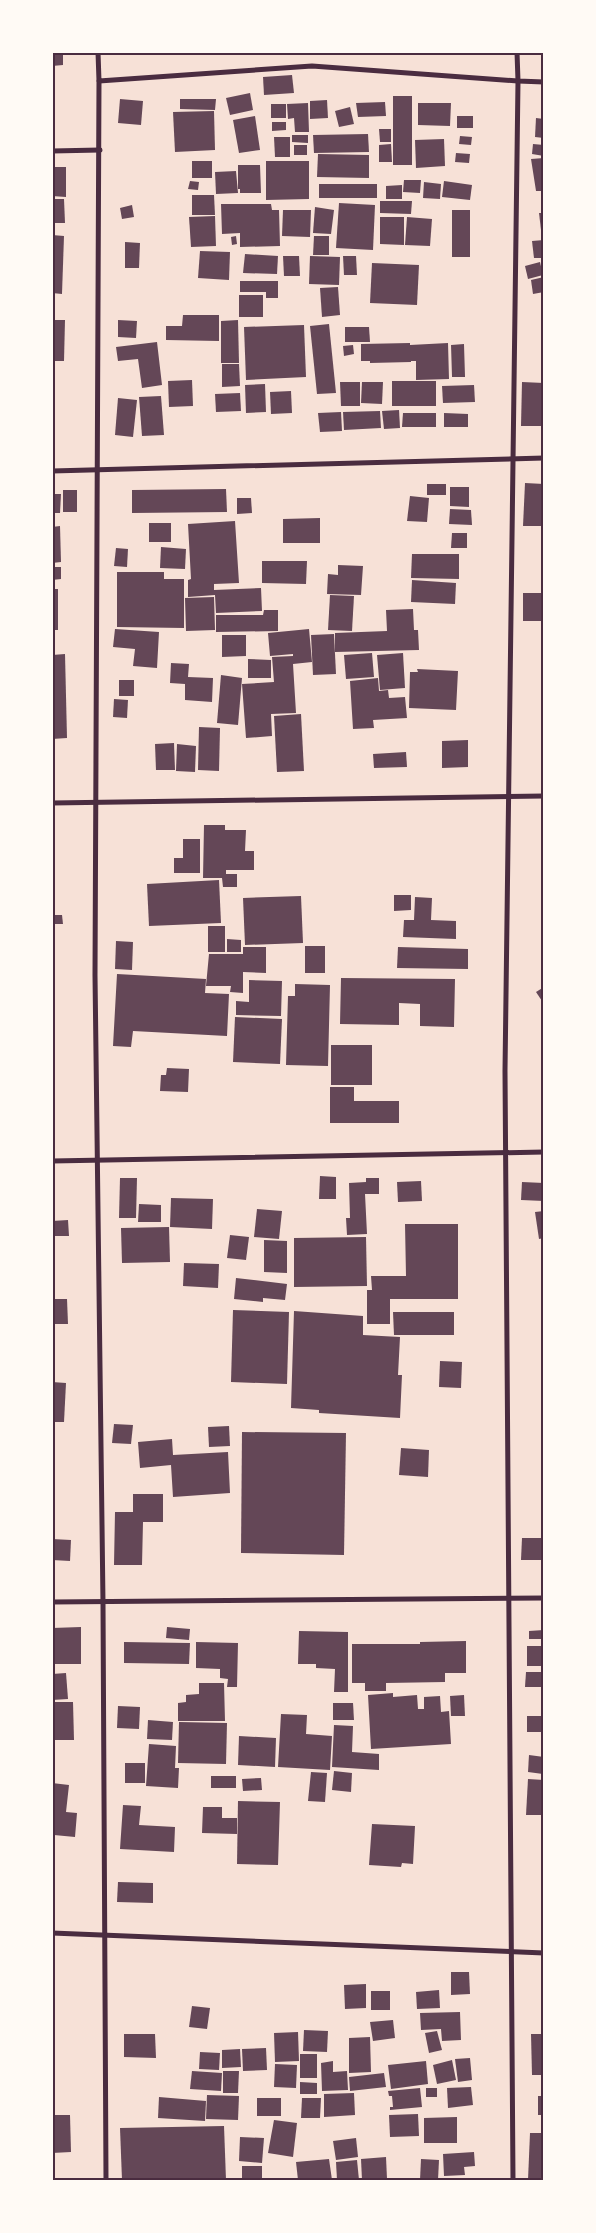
<svg xmlns="http://www.w3.org/2000/svg" width="596" height="2233" font-family="Poppins,sans-serif">
	<style>
		.building { fill: #644757 }
		.lines { fill: none; stroke-linecap: round; stroke-linejoin: round }
		.minor { stroke: #4a2c40; stroke-width: 5 }
		.neatline { fill: none; stroke: #4a2c40; stroke-width: 2 }
	</style>
	<rect width="100%" height="100%" fill="#f7e1d7"/>
	<g class="building">
		<polygon points="52,52 63,52 63,65 52,66"/>
		<polygon points="448,52 473,52 473,55"/>
		<polygon points="292,75 294,93 264,95 263,77"/>
		<polygon points="250,93 253,110 230,115 226,98"/>
		<rect x="393" y="96" width="19" height="69"/>
		<polygon points="120,99 143,101 141,125 118,123"/>
		<polygon points="180,99 216,99 215,110 180,109"/>
		<polygon points="327,100 328,118 310,119 310,101"/>
		<polygon points="385,102 386,116 358,117 356,103"/>
		<polygon points="308,103 309,132 295,132 294,118 288,119 287,104"/>
		<polygon points="418,103 451,103 450,126 418,125"/>
		<rect x="271" y="104" width="15" height="14"/>
		<polygon points="350,107 354,124 339,127 335,111"/>
		<polygon points="214,111 215,150 175,152 173,112"/>
		<polygon points="255,116 260,150 239,153 233,120"/>
		<rect x="457" y="116" width="16" height="12"/>
		<polygon points="536,118 544,119 544,138 535,137"/>
		<polygon points="272,122 286,122 286,130 272,131"/>
		<polygon points="379,129 391,129 391,142 380,142"/>
		<polygon points="368,134 369,152 314,153 313,135"/>
		<polygon points="292,135 308,135 308,143 292,142"/>
		<polygon points="460,136 472,137 471,145 459,144"/>
		<polygon points="274,137 290,137 290,157 275,157"/>
		<polygon points="444,139 445,166 416,168 415,140"/>
		<polygon points="391,144 392,162 379,162 379,145"/>
		<polygon points="533,144 544,145 544,156 532,154"/>
		<rect x="294" y="145" width="13" height="10"/>
		<polygon points="456,153 470,154 469,163 455,162"/>
		<polygon points="318,154 369,155 369,178 317,177"/>
		<polygon points="544,158 544,191 536,191 531,159"/>
		<rect x="192" y="161" width="20" height="17"/>
		<polygon points="266,161 309,161 309,199 266,200"/>
		<polygon points="238,165 260,165 261,193 240,193 240,189 238,189"/>
		<polygon points="52,167 66,167 66,197 52,196"/>
		<polygon points="236,171 238,193 216,194 215,172"/>
		<polygon points="404,180 421,180 420,193 403,192"/>
		<polygon points="190,181 199,182 198,190 188,189"/>
		<polygon points="444,181 472,185 470,200 442,197"/>
		<polygon points="424,182 441,184 440,199 423,198"/>
		<rect x="319" y="184" width="58" height="14"/>
		<polygon points="402,185 402,199 386,199 386,186"/>
		<polygon points="192,195 214,195 215,215 192,215"/>
		<polygon points="52,199 64,199 65,223 52,223"/>
		<polygon points="380,201 412,201 411,214 380,213"/>
		<polygon points="339,203 375,205 373,250 336,248"/>
		<polygon points="221,204 271,204 272,210 279,210 280,246 240,247 240,233 222,234"/>
		<polygon points="132,205 134,217 122,219 120,208"/>
		<polygon points="315,207 334,210 331,234 313,233"/>
		<polygon points="283,210 311,210 310,237 282,236"/>
		<rect x="452" y="210" width="18" height="47"/>
		<polygon points="539,213 544,213 544,229 541,230"/>
		<polygon points="215,216 216,246 191,247 189,217"/>
		<polygon points="380,217 404,217 404,245 380,244"/>
		<polygon points="407,217 432,219 430,246 405,245"/>
		<polygon points="52,235 64,236 62,294 52,293"/>
		<polygon points="236,236 237,244 232,245 231,237"/>
		<polygon points="314,236 329,236 329,255 313,255"/>
		<polygon points="544,240 544,258 534,258 532,241"/>
		<polygon points="125,242 140,243 139,268 125,268"/>
		<polygon points="200,251 230,252 229,280 198,278"/>
		<polygon points="245,254 278,256 277,274 243,273"/>
		<polygon points="283,256 299,256 300,276 284,276"/>
		<polygon points="310,256 340,257 339,285 309,284"/>
		<polygon points="343,256 356,256 357,275 344,275"/>
		<polygon points="540,262 543,275 528,279 525,266"/>
		<polygon points="372,263 419,265 417,305 370,303"/>
		<polygon points="544,277 544,292 533,294 531,280"/>
		<polygon points="240,281 278,281 278,298 266,298 266,292 240,292"/>
		<polygon points="338,287 340,315 322,317 320,288"/>
		<rect x="239" y="295" width="24" height="22"/>
		<polygon points="183,315 219,315 219,341 166,340 166,326 182,326"/>
		<polygon points="52,320 65,320 64,361 52,361"/>
		<polygon points="118,320 137,321 136,338 118,337"/>
		<polygon points="238,320 239,363 221,363 221,321"/>
		<polygon points="329,324 336,393 317,394 310,326"/>
		<polygon points="304,325 306,377 246,380 244,327"/>
		<polygon points="345,327 369,327 370,342 345,342"/>
		<polygon points="157,342 162,385 142,388 138,359 118,361 116,347"/>
		<polygon points="410,343 410,345 448,343 449,379 416,380 416,361 411,361 411,355 411,362 370,363 370,361 361,361 361,344"/>
		<polygon points="464,344 465,377 452,377 451,345"/>
		<polygon points="353,345 354,354 344,356 343,346"/>
		<polygon points="222,364 239,364 240,386 222,387"/>
		<polygon points="192,380 193,406 169,407 168,381"/>
		<rect x="392" y="381" width="44" height="25"/>
		<polygon points="340,382 360,382 360,406 341,406"/>
		<polygon points="362,382 383,382 382,404 361,403"/>
		<polygon points="522,382 544,383 544,426 521,426"/>
		<polygon points="265,384 266,412 246,413 245,385"/>
		<polygon points="474,385 475,402 443,403 442,386"/>
		<polygon points="291,391 292,413 271,414 270,392"/>
		<polygon points="240,393 241,411 216,412 215,394"/>
		<polygon points="161,396 164,435 142,436 139,397"/>
		<polygon points="118,398 137,400 133,437 115,435"/>
		<polygon points="399,410 400,428 384,429 382,411"/>
		<polygon points="380,411 381,428 344,430 343,412"/>
		<polygon points="341,412 342,431 320,432 318,413"/>
		<polygon points="403,413 436,413 436,427 402,427"/>
		<polygon points="444,413 468,414 468,427 444,427"/>
		<polygon points="525,483 544,484 544,526 523,526"/>
		<rect x="427" y="484" width="19" height="11"/>
		<polygon points="450,487 469,487 469,507 450,506"/>
		<polygon points="226,489 227,512 132,513 132,490"/>
		<rect x="63" y="490" width="14" height="22"/>
		<polygon points="52,494 61,494 60,513 52,513"/>
		<polygon points="410,496 429,498 427,522 407,521"/>
		<polygon points="237,498 251,498 252,513 237,514"/>
		<polygon points="450,509 471,510 472,525 449,524"/>
		<polygon points="320,518 320,543 283,543 283,519"/>
		<polygon points="235,521 239,583 214,584 214,590 261,588 262,611 216,613 215,595 188,597 188,580 191,579 188,524"/>
		<rect x="149" y="523" width="22" height="19"/>
		<polygon points="60,526 61,562 52,563 52,527"/>
		<polygon points="452,533 467,533 467,548 451,548"/>
		<polygon points="161,547 186,549 185,569 160,568"/>
		<polygon points="116,548 128,549 127,567 114,566"/>
		<polygon points="412,554 459,554 459,579 411,578"/>
		<polygon points="262,561 307,561 306,584 262,583"/>
		<polygon points="338,565 363,566 361,595 327,594 328,574 338,575"/>
		<polygon points="52,567 61,567 61,579 52,580"/>
		<polygon points="117,572 164,572 164,579 184,579 184,628 117,627"/>
		<polygon points="412,580 456,583 455,604 411,602"/>
		<rect x="52" y="589" width="6" height="41"/>
		<rect x="523" y="593" width="21" height="28"/>
		<polygon points="330,595 354,596 352,631 328,630"/>
		<polygon points="214,597 215,630 186,631 185,598"/>
		<polygon points="413,609 414,630 418,630 419,650 335,652 335,633 387,631 386,610"/>
		<polygon points="264,610 278,610 278,631 216,632 216,615 263,615"/>
		<polygon points="115,629 159,632 157,668 133,666 135,649 113,647"/>
		<polygon points="309,629 312,662 293,664 296,713 271,714 272,736 246,738 242,684 274,682 272,657 293,656 293,654 270,656 268,633"/>
		<polygon points="334,634 336,674 313,675 311,635"/>
		<polygon points="222,635 246,635 246,656 222,657"/>
		<polygon points="372,653 374,677 346,679 344,655"/>
		<polygon points="403,653 405,688 380,690 377,655"/>
		<polygon points="65,654 67,738 52,739 52,655"/>
		<polygon points="248,659 271,660 271,678 248,678"/>
		<polygon points="171,663 189,664 188,677 213,678 212,702 185,700 185,684 170,683"/>
		<polygon points="417,669 458,671 456,710 409,708 410,672 418,672"/>
		<polygon points="221,675 242,678 238,725 217,723"/>
		<polygon points="378,678 379,691 388,690 389,698 405,697 407,718 373,720 374,728 353,729 350,681"/>
		<rect x="119" y="680" width="15" height="16"/>
		<polygon points="114,699 128,700 127,718 113,717"/>
		<polygon points="301,714 304,771 277,772 274,716"/>
		<polygon points="199,727 220,728 219,771 198,770"/>
		<polygon points="468,740 468,767 442,768 442,741"/>
		<polygon points="174,743 175,770 156,770 155,744"/>
		<polygon points="177,744 196,746 195,772 176,771"/>
		<polygon points="406,752 407,767 374,768 373,754"/>
		<polygon points="204,825 225,825 225,830 246,830 245,851 254,851 254,870 226,870 226,874 237,874 237,887 223,887 222,878 203,878"/>
		<polygon points="183,839 200,839 200,873 174,873 174,858 183,858"/>
		<polygon points="219,880 221,923 149,926 147,884"/>
		<polygon points="394,895 411,895 411,910 394,911"/>
		<polygon points="301,896 303,943 245,945 243,898"/>
		<polygon points="415,897 432,898 431,920 456,921 456,939 403,937 404,920 414,920"/>
		<polygon points="53,915 62,915 63,924 53,924"/>
		<rect x="208" y="926" width="17" height="26"/>
		<polygon points="227,939 241,940 241,952 227,952"/>
		<polygon points="116,941 133,942 132,970 115,969"/>
		<rect x="305" y="946" width="20" height="27"/>
		<polygon points="243,947 266,947 266,973 243,972 243,993 230,992 231,986 206,986 209,954 243,954"/>
		<polygon points="398,947 468,949 468,969 397,968"/>
		<polygon points="117,974 206,979 205,993 229,994 227,1036 133,1031 131,1047 113,1046"/>
		<polygon points="341,978 455,979 454,1027 420,1026 420,1004 399,1003 399,1025 340,1024"/>
		<polygon points="249,980 282,981 281,1016 236,1015 236,1001 249,1002"/>
		<polygon points="295,984 330,985 328,1066 286,1065 288,996 295,996"/>
		<polygon points="544,987 544,1004 536,992"/>
		<polygon points="235,1017 282,1019 280,1064 233,1062"/>
		<rect x="331" y="1045" width="41" height="40"/>
		<polygon points="167,1068 189,1069 188,1092 160,1091 161,1075 166,1075"/>
		<polygon points="330,1087 354,1087 354,1101 399,1101 399,1123 330,1123"/>
		<polygon points="320,1176 336,1177 336,1199 319,1199"/>
		<polygon points="120,1178 137,1178 136,1218 119,1218"/>
		<polygon points="366,1178 379,1178 379,1194 365,1194 367,1234 347,1235 346,1218 350,1218 349,1183 366,1182"/>
		<polygon points="421,1181 422,1201 398,1202 397,1182"/>
		<polygon points="522,1182 544,1183 544,1201 521,1200"/>
		<polygon points="171,1198 213,1199 212,1229 170,1227"/>
		<polygon points="139,1204 161,1205 161,1222 138,1222"/>
		<polygon points="257,1209 282,1211 279,1239 254,1237"/>
		<polygon points="544,1211 544,1238 539,1239 535,1212"/>
		<polygon points="68,1220 69,1236 52,1236 52,1221"/>
		<polygon points="405,1224 458,1224 458,1299 390,1299 390,1324 367,1324 367,1290 372,1290 371,1276 406,1276"/>
		<polygon points="169,1227 170,1262 122,1263 121,1228"/>
		<polygon points="230,1235 249,1237 246,1260 227,1258"/>
		<polygon points="366,1237 367,1286 294,1287 294,1238"/>
		<polygon points="264,1240 287,1241 287,1273 264,1272"/>
		<polygon points="184,1263 219,1264 218,1288 183,1286"/>
		<polygon points="236,1278 287,1284 285,1300 263,1298 263,1302 234,1299"/>
		<polygon points="52,1299 67,1299 68,1324 52,1324"/>
		<polygon points="233,1310 289,1312 287,1384 231,1382"/>
		<polygon points="294,1311 363,1316 363,1335 400,1337 398,1375 402,1375 400,1418 319,1413 319,1410 291,1408"/>
		<polygon points="393,1312 454,1312 454,1335 394,1335"/>
		<polygon points="440,1361 462,1362 461,1388 439,1387"/>
		<polygon points="52,1382 66,1383 64,1422 52,1422"/>
		<polygon points="114,1424 133,1425 131,1444 112,1443"/>
		<polygon points="229,1426 230,1446 209,1447 208,1427"/>
		<polygon points="242,1432 346,1433 344,1555 241,1553"/>
		<polygon points="172,1439 173,1455 228,1452 230,1493 173,1497 171,1465 140,1468 138,1442"/>
		<polygon points="401,1448 429,1450 428,1477 399,1475"/>
		<polygon points="133,1494 163,1494 163,1522 143,1522 142,1565 114,1565 115,1512 133,1512"/>
		<polygon points="522,1538 544,1538 544,1560 521,1560"/>
		<polygon points="52,1539 71,1540 70,1561 52,1560"/>
		<polygon points="81,1627 81,1664 52,1664 52,1628"/>
		<polygon points="167,1627 190,1629 189,1640 166,1638"/>
		<polygon points="544,1630 544,1639 529,1639 529,1631"/>
		<polygon points="299,1631 348,1632 348,1692 334,1692 335,1669 316,1668 316,1664 298,1664"/>
		<polygon points="466,1641 466,1673 445,1673 445,1682 386,1683 386,1691 365,1691 365,1683 352,1683 352,1644 420,1644 420,1642"/>
		<polygon points="124,1642 190,1643 189,1664 124,1663"/>
		<polygon points="196,1642 238,1643 237,1687 227,1687 228,1679 220,1678 220,1669 196,1668"/>
		<rect x="527" y="1646" width="17" height="20"/>
		<polygon points="526,1672 544,1672 544,1687 525,1687"/>
		<polygon points="66,1673 68,1699 52,1700 52,1674"/>
		<polygon points="199,1683 224,1683 225,1721 178,1721 178,1703 186,1702 186,1695 199,1694"/>
		<polygon points="393,1693 393,1697 417,1695 418,1709 424,1709 424,1697 440,1696 441,1712 449,1711 451,1744 371,1749 368,1695"/>
		<polygon points="464,1695 465,1716 451,1716 450,1696"/>
		<polygon points="52,1702 73,1702 74,1740 52,1740"/>
		<polygon points="333,1703 353,1703 354,1720 333,1720"/>
		<polygon points="118,1706 140,1707 139,1729 117,1728"/>
		<polygon points="281,1714 307,1715 306,1734 332,1736 330,1770 278,1767"/>
		<rect x="527" y="1716" width="14" height="16"/>
		<polygon points="148,1720 173,1722 172,1740 147,1739"/>
		<polygon points="179,1722 227,1723 226,1764 178,1763"/>
		<polygon points="334,1725 353,1726 352,1752 379,1754 379,1770 332,1767"/>
		<polygon points="239,1736 276,1738 275,1767 238,1765"/>
		<polygon points="149,1744 176,1746 175,1768 179,1768 178,1788 146,1786"/>
		<polygon points="529,1755 544,1757 543,1774 528,1772"/>
		<rect x="125" y="1763" width="20" height="20"/>
		<polygon points="334,1771 352,1773 351,1792 332,1790"/>
		<polygon points="311,1772 327,1773 325,1802 308,1801"/>
		<rect x="211" y="1776" width="25" height="12"/>
		<polygon points="261,1778 262,1790 243,1791 242,1779"/>
		<polygon points="528,1779 544,1780 542,1815 526,1815"/>
		<polygon points="52,1783 69,1785 66,1812 77,1813 75,1837 54,1835 52,1840"/>
		<polygon points="238,1801 280,1802 278,1865 237,1864"/>
		<polygon points="123,1805 141,1806 139,1825 175,1827 174,1852 120,1849"/>
		<polygon points="203,1807 222,1807 222,1818 237,1818 237,1834 202,1833"/>
		<polygon points="372,1824 415,1826 413,1864 402,1863 401,1867 369,1865"/>
		<polygon points="118,1882 153,1883 153,1903 117,1902"/>
		<polygon points="451,1972 469,1972 470,1994 451,1995"/>
		<polygon points="366,1984 366,2008 345,2009 344,1985"/>
		<polygon points="439,1990 440,2008 417,2009 416,1992"/>
		<rect x="371" y="1991" width="19" height="19"/>
		<polygon points="192,2006 210,2008 207,2029 189,2027"/>
		<polygon points="460,2012 461,2040 442,2041 441,2029 421,2030 420,2013"/>
		<polygon points="393,2020 395,2038 373,2041 370,2022"/>
		<polygon points="304,2030 328,2031 327,2052 303,2051"/>
		<polygon points="437,2031 442,2050 429,2053 425,2033"/>
		<polygon points="298,2032 299,2061 275,2062 274,2033"/>
		<polygon points="124,2034 155,2034 156,2058 124,2057"/>
		<polygon points="531,2034 542,2034 543,2075 532,2075"/>
		<polygon points="370,2037 371,2072 349,2073 349,2038"/>
		<polygon points="266,2048 267,2070 243,2071 242,2049"/>
		<polygon points="240,2049 241,2067 222,2068 222,2050"/>
		<polygon points="200,2052 220,2053 219,2070 199,2069"/>
		<rect x="300" y="2054" width="17" height="24"/>
		<polygon points="470,2058 472,2080 458,2082 455,2059"/>
		<polygon points="452,2060 456,2080 437,2084 433,2065"/>
		<polygon points="333,2061 333,2072 347,2071 348,2090 322,2091 321,2063"/>
		<polygon points="426,2061 428,2084 391,2089 388,2065"/>
		<polygon points="275,2064 297,2065 296,2088 274,2087"/>
		<polygon points="192,2071 222,2073 221,2091 190,2089"/>
		<polygon points="223,2071 239,2071 238,2093 223,2093"/>
		<polygon points="384,2073 386,2087 350,2091 349,2077"/>
		<polygon points="300,2082 317,2083 317,2094 300,2094"/>
		<polygon points="471,2087 473,2105 448,2108 447,2088"/>
		<polygon points="420,2088 422,2107 390,2110 390,2107 393,2107 392,2096 389,2096 388,2091"/>
		<rect x="426" y="2088" width="11" height="9"/>
		<polygon points="354,2093 355,2115 324,2117 324,2094"/>
		<polygon points="207,2095 239,2096 238,2120 206,2119"/>
		<rect x="538" y="2096" width="6" height="19"/>
		<polygon points="159,2097 206,2101 205,2121 158,2118"/>
		<rect x="257" y="2098" width="24" height="18"/>
		<polygon points="302,2098 321,2098 320,2118 301,2118"/>
		<polygon points="418,2114 419,2136 390,2137 389,2115"/>
		<polygon points="52,2115 70,2115 71,2152 52,2153"/>
		<polygon points="457,2117 457,2143 424,2143 424,2118"/>
		<polygon points="274,2120 297,2123 293,2157 268,2153"/>
		<polygon points="224,2126 226,2180 122,2180 120,2128"/>
		<polygon points="530,2133 544,2133 544,2180 528,2180"/>
		<polygon points="240,2137 264,2138 262,2163 239,2161"/>
		<polygon points="356,2138 358,2157 336,2160 333,2141"/>
		<polygon points="474,2152 475,2166 464,2167 465,2175 444,2176 443,2154"/>
		<polygon points="386,2157 387,2179 362,2180 361,2159"/>
		<polygon points="329,2159 332,2180 298,2180 296,2162"/>
		<polygon points="421,2159 439,2160 438,2180 420,2180"/>
		<polygon points="357,2160 359,2180 337,2180 336,2162"/>
		<rect x="242" y="2166" width="20" height="14"/>
	</g>
	<g class="lines">
		<g class="minor">
			<polyline points="98,52 99,81 312,66 518,81 544,82"/>
			<polyline points="99,81 95,975 103,1603 106,2180"/>
			<polyline points="52,151 100,150"/>
			<polyline points="52,471 544,458"/>
			<polyline points="52,803 544,796"/>
			<polyline points="52,1161 544,1152"/>
			<polyline points="52,1602 544,1598"/>
			<polyline points="52,1933 544,1953"/>
			<polyline points="513,2180 505,1071 518,81 517,52"/>
		</g>
	</g>
	<rect width="596" height="2233" fill="none" stroke="#fffaf5" stroke-width="108"/>
	<rect x="54" y="54" width="488" height="2125" class="neatline"/>
</svg>
